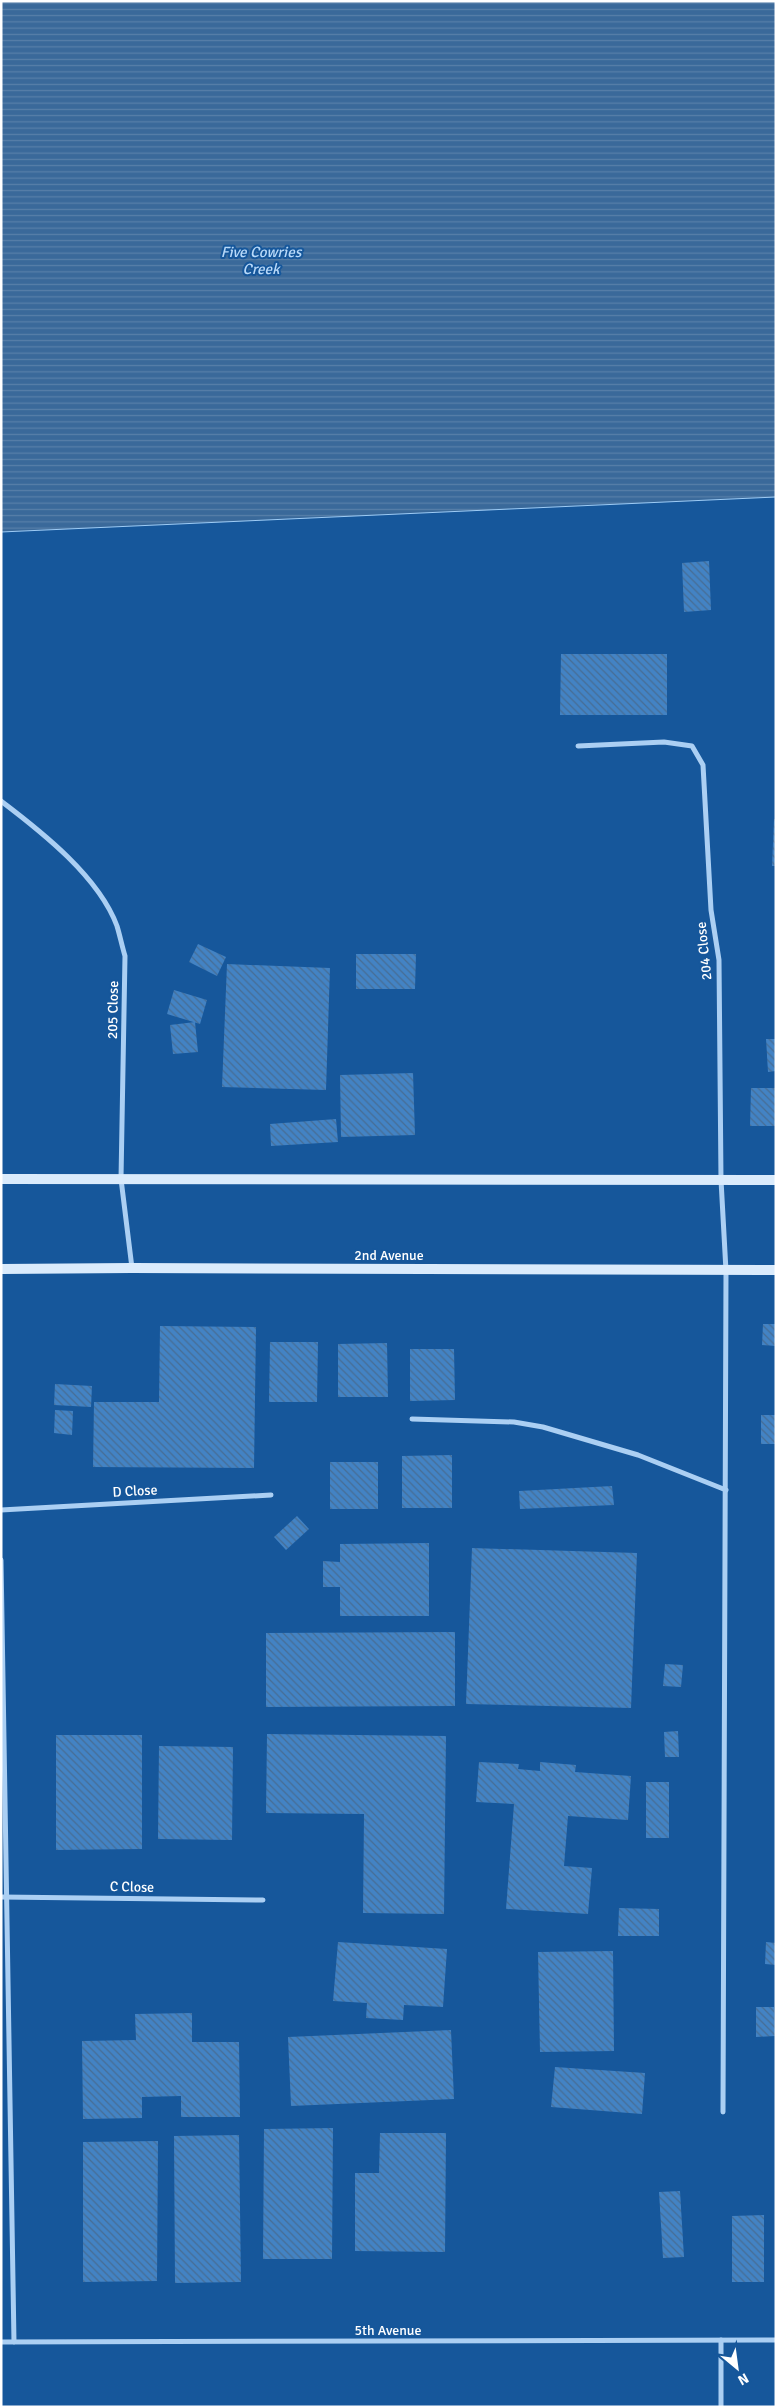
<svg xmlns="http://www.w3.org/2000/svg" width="777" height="2408" font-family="Signika,sans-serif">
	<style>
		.water { fill: url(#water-rules); stroke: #9dcbf5 }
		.building { fill: url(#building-back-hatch) }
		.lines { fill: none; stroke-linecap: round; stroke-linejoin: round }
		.street { stroke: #abcff3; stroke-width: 5 }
		.secondary { stroke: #daebfc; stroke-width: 10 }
		.labels { text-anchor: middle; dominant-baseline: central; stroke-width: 4; stroke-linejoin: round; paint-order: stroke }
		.street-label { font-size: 14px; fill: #fff; stroke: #16579b }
		.water-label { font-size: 15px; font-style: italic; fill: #b8d9f9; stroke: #16579b }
	</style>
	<defs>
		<pattern id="water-rules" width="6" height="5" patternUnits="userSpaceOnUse" patternTransform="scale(1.25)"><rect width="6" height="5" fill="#3a699a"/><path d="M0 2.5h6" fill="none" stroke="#5880a9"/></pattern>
		<pattern id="building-back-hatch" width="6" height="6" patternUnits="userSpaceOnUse" patternTransform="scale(1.25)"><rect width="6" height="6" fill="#4383c4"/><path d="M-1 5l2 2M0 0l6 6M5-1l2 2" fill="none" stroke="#476d94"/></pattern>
	</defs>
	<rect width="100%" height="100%" fill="#16579b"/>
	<polygon class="water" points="1,1 776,1 776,497 1,532"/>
	<g class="building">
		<polygon points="709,561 711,610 684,612 682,563"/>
		<polygon points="561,654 667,654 667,715 560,715"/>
		<polygon points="774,819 776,819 776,866 772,866"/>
		<polygon points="198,944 226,957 217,976 189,962"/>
		<polygon points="356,954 416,954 415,989 356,989"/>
		<polygon points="227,964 330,968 326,1090 222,1087"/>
		<polygon points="174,990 207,1000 200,1024 167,1014"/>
		<polygon points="195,1022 198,1052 173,1054 170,1025"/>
		<polygon points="766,1039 776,1039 776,1071 768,1072"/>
		<polygon points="413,1073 415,1135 341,1137 340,1075"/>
		<polygon points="751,1088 776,1088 776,1126 750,1126"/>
		<polygon points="336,1119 338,1142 271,1146 270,1124"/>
		<polygon points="763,1324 776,1324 776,1346 762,1345"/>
		<polygon points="160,1326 256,1327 254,1468 93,1467 94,1402 159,1402"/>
		<polygon points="270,1342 318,1342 317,1402 269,1402"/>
		<polygon points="387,1343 388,1397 338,1397 338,1344"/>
		<polygon points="410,1349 454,1349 455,1400 410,1401"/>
		<polygon points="55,1384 92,1386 91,1407 54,1405"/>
		<polygon points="55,1410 73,1411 72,1435 54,1433"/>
		<rect x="761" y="1415" width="15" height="29"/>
		<polygon points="452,1455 452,1508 402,1508 402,1456"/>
		<rect x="330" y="1462" width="48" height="47"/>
		<polygon points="612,1486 614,1505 520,1509 519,1491"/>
		<polygon points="297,1516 309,1529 286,1550 274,1537"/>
		<polygon points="429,1543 429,1616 340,1616 340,1587 323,1587 323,1561 340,1562 340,1544"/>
		<polygon points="472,1548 637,1553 631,1708 466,1704"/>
		<polygon points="455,1632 455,1706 266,1707 266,1633"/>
		<polygon points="665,1664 683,1665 681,1687 663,1686"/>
		<polygon points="678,1731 679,1757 665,1757 664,1732"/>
		<polygon points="267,1734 446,1736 444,1914 363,1913 364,1814 266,1813"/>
		<polygon points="56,1735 142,1735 142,1849 56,1850"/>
		<polygon points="159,1746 233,1747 232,1840 158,1839"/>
		<polygon points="479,1762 519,1764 518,1769 540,1771 540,1762 576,1765 575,1772 631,1776 628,1820 568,1816 564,1866 592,1868 588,1914 506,1909 514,1804 476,1802"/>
		<rect x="646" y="1782" width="23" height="56"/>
		<polygon points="619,1908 659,1909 659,1936 618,1936"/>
		<polygon points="338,1942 447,1949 443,2007 404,2005 403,2020 366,2018 367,2003 333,2001"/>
		<polygon points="766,1942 776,1943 776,1965 765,1964"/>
		<polygon points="613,1951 614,2051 540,2052 538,1952"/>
		<polygon points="756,2007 774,2007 775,2036 756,2037"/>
		<polygon points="192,2013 192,2042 239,2042 240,2117 181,2117 181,2096 142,2097 142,2118 83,2119 82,2041 136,2040 135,2014"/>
		<polygon points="451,2030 454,2099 291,2106 288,2037"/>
		<polygon points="555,2067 645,2073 642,2114 551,2107"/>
		<polygon points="333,2128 332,2259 263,2259 264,2129"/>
		<polygon points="380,2133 446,2133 445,2252 355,2251 355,2173 379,2173"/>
		<polygon points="239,2135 241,2282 175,2283 174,2136"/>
		<polygon points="158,2141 157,2281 83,2282 83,2142"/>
		<polygon points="680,2191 684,2257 663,2258 659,2192"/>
		<polygon points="764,2215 764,2282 732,2282 732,2216"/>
	</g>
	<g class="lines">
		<g class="street">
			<polyline points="578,746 664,742 692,746 703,765 711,910 719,960 721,1180 726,1271 723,2112"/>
			<path d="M 1,801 C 42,832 99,877 117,926 C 120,936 122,946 125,956 L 121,1179 L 132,1268"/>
			<polyline points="412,1419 514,1422 543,1427 638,1455 726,1490"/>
			<polyline points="1,1510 271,1495"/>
			<polyline points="1,1560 14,2342"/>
			<polyline points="1,1897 263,1900"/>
			<polyline points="721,2340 721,2407"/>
			<polyline points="1,2342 776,2340"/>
		</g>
		<g class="secondary">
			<polyline points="1,1179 776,1180"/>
			<polyline points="1,1269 132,1268 776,1270"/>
		</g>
	</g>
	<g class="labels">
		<g class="street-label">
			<text transform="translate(704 951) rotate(-96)">204 Close</text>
			<text transform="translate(113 1010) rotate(-89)">205 Close</text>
			<text x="389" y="1255">2nd Avenue</text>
			<text transform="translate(135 1491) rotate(-3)">D Close</text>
			<text transform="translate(132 1887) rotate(1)">C Close</text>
			<text x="388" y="2330">5th Avenue</text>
		</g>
		<g class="water-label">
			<text x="261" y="252">Five Cowries<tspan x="261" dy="17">Creek</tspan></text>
		</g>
	</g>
	<rect width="777" height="2408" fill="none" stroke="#ffffff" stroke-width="5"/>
	<g transform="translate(737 2368) rotate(151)" stroke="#16579b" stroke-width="4" paint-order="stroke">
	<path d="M0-4L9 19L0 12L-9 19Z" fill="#ffffff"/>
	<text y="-8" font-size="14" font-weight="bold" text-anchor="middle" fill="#ffffff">N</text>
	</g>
</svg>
